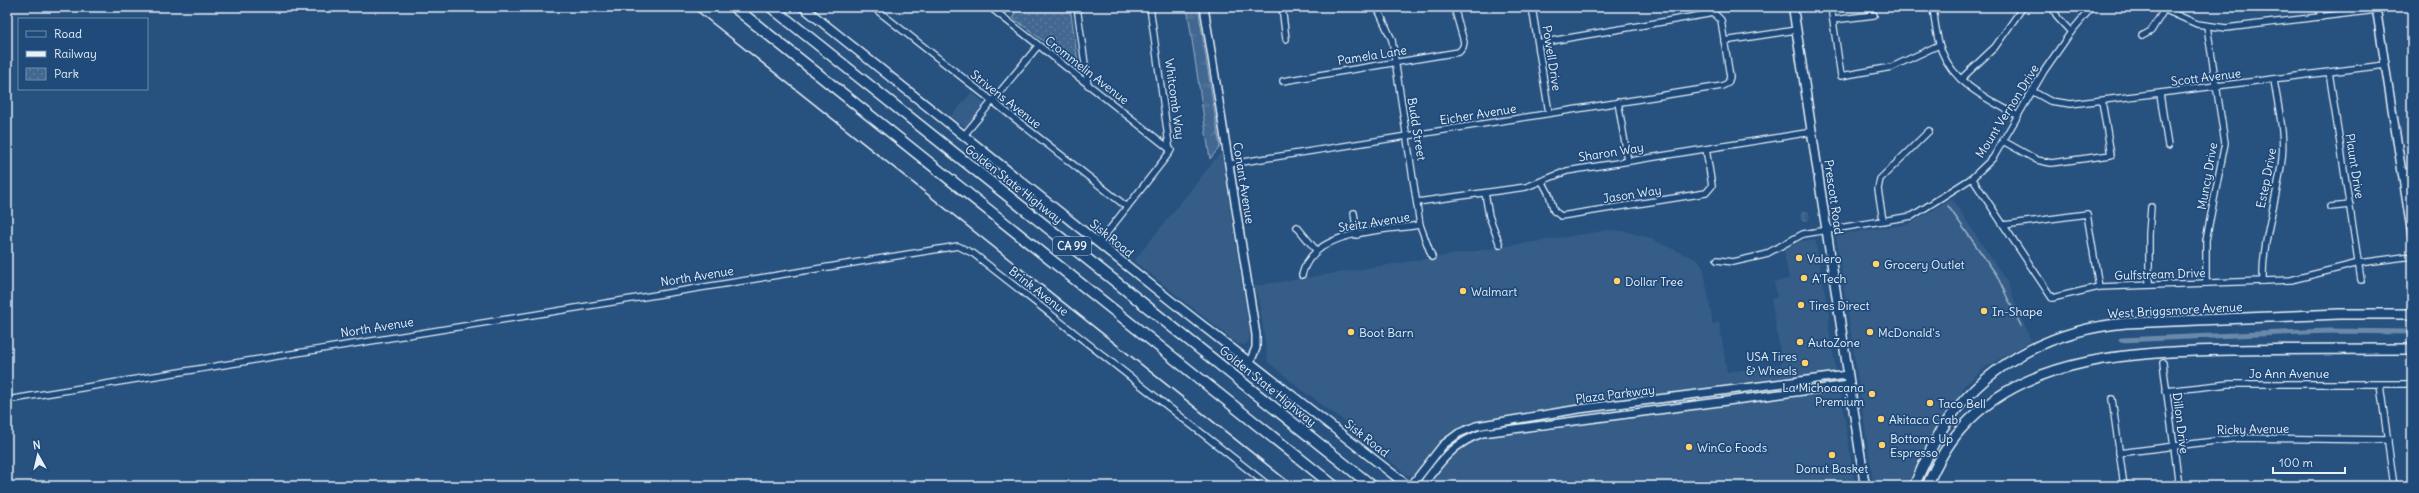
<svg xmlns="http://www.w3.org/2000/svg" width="2419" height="493" font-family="Delius,sans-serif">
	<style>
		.built { fill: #355d88 }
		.industrial { fill: url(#industrial-grid) }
		.grass { fill: url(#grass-tufts); stroke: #96acc4 }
		.park { fill: url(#park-dots); stroke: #96acc4 }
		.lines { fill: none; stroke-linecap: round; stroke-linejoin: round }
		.stream { stroke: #9db3c9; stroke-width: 1.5 }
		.canal { stroke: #6b8aaa; stroke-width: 5 }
		.minor-casing { stroke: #e8f1f8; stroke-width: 8 }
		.tertiary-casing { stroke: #e8f1f8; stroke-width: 10 }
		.secondary-casing { stroke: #e8f1f8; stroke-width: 11 }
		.primary-casing { stroke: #e8f1f8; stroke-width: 12 }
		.motorway-casing { stroke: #e8f1f8; stroke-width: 13 }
		.minor { stroke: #1f4a7a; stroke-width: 5.5 }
		.tertiary { stroke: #1f4a7a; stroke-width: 7 }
		.secondary { stroke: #1f4a7a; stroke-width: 8 }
		.primary { stroke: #1f4a7a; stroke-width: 9 }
		.motorway { stroke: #1f4a7a; stroke-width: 10 }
		.rail { stroke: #e8f1f8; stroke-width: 1.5 }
		.poi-dot { fill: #ffd166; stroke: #1f4a7a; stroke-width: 1.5 }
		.labels { text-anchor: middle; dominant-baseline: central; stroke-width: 3.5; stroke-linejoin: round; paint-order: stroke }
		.shield { fill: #1f4a7a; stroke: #acbfd2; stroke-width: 1 }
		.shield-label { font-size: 11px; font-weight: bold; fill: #e8f1f8 }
		.street-label { font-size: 12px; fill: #e8f1f8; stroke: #1f4a7a }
		.poi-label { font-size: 12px; fill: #e8f1f8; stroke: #1f4a7a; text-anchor: start }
	</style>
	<defs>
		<pattern id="industrial-grid" width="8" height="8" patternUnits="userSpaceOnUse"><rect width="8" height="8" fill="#355d88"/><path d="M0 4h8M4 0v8" fill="none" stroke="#52759a"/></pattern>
		<pattern id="grass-tufts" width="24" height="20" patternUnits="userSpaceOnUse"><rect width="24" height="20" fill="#436891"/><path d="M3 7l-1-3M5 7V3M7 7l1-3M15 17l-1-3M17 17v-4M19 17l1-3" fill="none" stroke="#5e7ea1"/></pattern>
		<pattern id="park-dots" width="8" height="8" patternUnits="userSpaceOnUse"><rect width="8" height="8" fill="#436891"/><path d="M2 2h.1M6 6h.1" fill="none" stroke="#5e7ea1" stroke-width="1.8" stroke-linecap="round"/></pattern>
	</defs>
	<rect width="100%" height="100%" fill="#27517f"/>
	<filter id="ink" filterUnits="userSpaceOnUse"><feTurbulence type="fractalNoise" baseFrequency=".025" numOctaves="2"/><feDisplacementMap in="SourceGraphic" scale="8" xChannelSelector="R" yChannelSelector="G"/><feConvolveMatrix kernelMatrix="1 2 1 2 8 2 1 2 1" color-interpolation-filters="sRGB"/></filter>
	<g filter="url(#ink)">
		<g class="built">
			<polygon points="972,92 984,104 967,126 964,126 951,116"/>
			<polygon points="1221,152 1250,336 1248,342 1245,345 1238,344 1134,261"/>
			<polygon points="1952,199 2007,282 2031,341 1987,366 1964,386 1959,397 1939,421 1929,438 1907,485 1876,486 1873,481 1836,235 1909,224"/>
			<polygon points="1609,230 1624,231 1647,237 1699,261 1704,270 1713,325 1719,321 1727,372 1782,364 1771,299 1777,297 1774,282 1789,279 1784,251 1798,242 1815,239 1829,314 1829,331 1836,369 1834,373 1714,388 1712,390 1637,398 1634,401 1516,414 1510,417 1469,422 1468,425 1442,441 1413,475 1408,476 1338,416 1321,405 1312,396 1308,395 1268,362 1260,305 1254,286"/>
			<polygon points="1836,391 1841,393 1855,486 1426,486 1454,452 1472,441 1492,436 1525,431 1532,433 1558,429 1565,426"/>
		</g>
		<circle class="industrial" cx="1805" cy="216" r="5"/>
		<polygon class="grass" points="1187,7 1198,7 1220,147 1210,159"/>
		<polygon class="park" points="1043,7 1070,7 1078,62 1075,65 1013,18 1015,12"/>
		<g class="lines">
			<polyline class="stream" points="1948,206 1996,274 2021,326"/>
			<polyline class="canal" points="2121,340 2328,331 2412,332"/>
			<g class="minor-casing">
				<g id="minor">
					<polyline points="873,7 1127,207"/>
					<polyline points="990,7 1171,150"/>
					<polyline points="1077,7 1088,85"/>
					<polyline points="1282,7 1286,39"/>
					<polyline points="1377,7 1392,40 1420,225 1432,257"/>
					<polyline points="1532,7 1549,113"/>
					<polyline points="1831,7 1841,76 1892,67 1939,45"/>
					<path d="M 1933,7 C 1935,22 1936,38 1942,52 C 1955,85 1990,100 2018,116"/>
					<polyline points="2052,7 2058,18 2071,32"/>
					<polyline points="2159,7 2197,24 2226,28 2377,10"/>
					<polyline points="2319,7 2321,17"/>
					<polyline points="994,10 1014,7"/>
					<polyline points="1833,20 1874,15"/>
					<polyline points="2142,36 2151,31 2164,10"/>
					<polyline points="1724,41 1796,30"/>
					<polyline points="2329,72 2361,280"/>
					<polyline points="1961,79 1995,47 2023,7"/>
					<polyline points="1283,81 1459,52 1463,47 1464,42 1454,7"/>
					<polyline points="2032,91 2050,101 2071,104 2385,65"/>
					<polyline points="2160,94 2168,146"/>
					<polyline points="1618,102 1628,161"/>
					<polyline points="965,134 1038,46"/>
					<polyline points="2003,141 2037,160 2051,163 2111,155 2102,101"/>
					<polyline points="1230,164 1722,86 1728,83 1730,77 1721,20 1714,13 1539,43"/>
					<polyline points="2402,173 2412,171"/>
					<polyline points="1972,178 2052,298 2099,287 2291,280 2359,263 2412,256"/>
					<polyline points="1542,181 1549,194 1554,211 1561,216 1706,193 1712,186 1706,149"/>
					<polyline points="1485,193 1489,216 1500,245"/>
					<polyline points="1417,202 1526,187 1567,171 1812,132"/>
					<polyline points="2330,207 2350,205"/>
					<polyline points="1354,213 1357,235"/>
					<polyline points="1883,221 1878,189 1880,179 1929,131"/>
					<polyline points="2004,225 2087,214 2099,287"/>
					<polyline points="1297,227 1316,250"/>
					<polyline points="1099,243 1170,152 1150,7"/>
					<polyline points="1717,260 1733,262 1764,255 1803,234 1912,216 1972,178 1993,158 2044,71 2071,32 2092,7"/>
					<path d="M 1302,275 C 1313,229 1382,231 1420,225"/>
					<path d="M 2263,281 C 2262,239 2277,201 2282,159 C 2285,133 2278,106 2274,80"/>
					<polyline points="2206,283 2206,240 2225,143 2207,26"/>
					<polyline points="2149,284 2149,234 2151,207"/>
					<polyline points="2163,363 2179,486"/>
					<polyline points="2380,385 2394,486"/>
					<polyline points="2166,391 2229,384 2412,384"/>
					<polyline points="2112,399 2124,486"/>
					<polyline points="7,400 958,246 974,254 1269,486"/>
					<polyline points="2119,453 2239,438 2388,440"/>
				</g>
			</g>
			<g class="tertiary-casing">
				<g id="tertiary">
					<polyline points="1204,7 1256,335 1256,348 1250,362"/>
					<polyline points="2376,7 2412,236"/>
					<polyline points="1411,486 1443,445 1459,433 1476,426 1579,409 1847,375"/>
					<path d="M 1422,486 C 1439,463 1454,442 1483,433 L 1849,385"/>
				</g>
			</g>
			<g class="secondary-casing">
				<g id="secondary">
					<polyline points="803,7 1171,301 1408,486"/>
					<polyline points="1793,7 1865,486"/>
				</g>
			</g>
			<g class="primary-casing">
				<g id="primary">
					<path d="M 1914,486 C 1925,462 1935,437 1951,416 C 1993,360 2057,329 2126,323 L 2339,314 L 2412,314"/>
					<path d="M 1927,486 C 1936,465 1946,446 1961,429 C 2027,353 2144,352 2237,350 C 2295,349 2354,349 2412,349"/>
				</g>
			</g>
			<g class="motorway-casing">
				<g id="motorway">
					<polyline points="734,7 1334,486"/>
					<polyline points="771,7 1372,486"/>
				</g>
			</g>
			<use href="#minor" class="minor"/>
			<use href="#tertiary" class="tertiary"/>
			<use href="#secondary" class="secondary"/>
			<use href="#primary" class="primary"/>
			<use href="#motorway" class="motorway"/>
			<polyline class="rail" points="692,7 1294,486"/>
		</g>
	</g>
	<g class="poi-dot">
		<circle cx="1799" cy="258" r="4"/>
		<circle cx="1876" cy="264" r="4"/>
		<circle cx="1804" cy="278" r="4"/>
		<circle cx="1617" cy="281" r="4"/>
		<circle cx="1463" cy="291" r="4"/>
		<circle cx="1801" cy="305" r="4"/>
		<circle cx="1984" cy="311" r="4"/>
		<circle cx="1351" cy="332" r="4"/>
		<circle cx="1870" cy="332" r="4"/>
		<circle cx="1800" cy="342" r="4"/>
		<circle cx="1805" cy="363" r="4"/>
		<circle cx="1872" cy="394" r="4"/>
		<circle cx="1930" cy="403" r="4"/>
		<circle cx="1881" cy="419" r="4"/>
		<circle cx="1882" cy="445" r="4"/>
		<circle cx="1689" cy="447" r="4"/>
		<circle cx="1832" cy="455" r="4"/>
	</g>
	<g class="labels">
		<rect class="shield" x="1053" y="237" width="38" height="18" rx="3"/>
		<g class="shield-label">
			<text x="1072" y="246">CA 99</text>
		</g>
		<g class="street-label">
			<text transform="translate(1372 55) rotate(-9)">Pamela Lane</text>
			<text transform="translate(1552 58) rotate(81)">Powell Drive</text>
			<text transform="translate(1087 70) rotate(38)">Crommelin Avenue</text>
			<text transform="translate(2206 77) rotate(-7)">Scott Avenue</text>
			<text transform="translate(1006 99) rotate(38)">Strivens Avenue</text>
			<text transform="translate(1175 99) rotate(82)">Whitcomb Way</text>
			<text transform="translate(2007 111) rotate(-58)">Mount Vernon Drive</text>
			<text transform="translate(1478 114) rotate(-9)">Eicher Avenue</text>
			<text transform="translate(1417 129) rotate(81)">Budd Street</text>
			<text transform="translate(1611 152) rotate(-9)">Sharon Way</text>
			<text transform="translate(2355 166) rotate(81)">Plaunt Drive</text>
			<text transform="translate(2207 176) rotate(-80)">Muncy Drive</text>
			<text transform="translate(2266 178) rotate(-79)">Estep Drive</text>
			<text transform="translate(1244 183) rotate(81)">Conant Avenue</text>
			<text transform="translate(1014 184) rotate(38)">Golden State Highway</text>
			<text transform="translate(1632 194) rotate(-9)">Jason Way</text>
			<text transform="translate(1834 197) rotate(82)">Prescott Road</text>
			<text transform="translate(1374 222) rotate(-9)">Steitz Avenue</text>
			<text transform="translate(1112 238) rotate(39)">Sisk Road</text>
			<text transform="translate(2160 274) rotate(-2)">Gulfstream Drive</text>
			<text transform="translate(697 276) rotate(-9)">North Avenue</text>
			<text transform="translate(1039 291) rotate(38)">Brink Avenue</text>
			<text transform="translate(2175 310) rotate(-3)">West Briggsmore Avenue</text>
			<text transform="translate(377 327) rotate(-9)">North Avenue</text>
			<text x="2289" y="373">Jo Ann Avenue</text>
			<text transform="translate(1268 386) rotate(39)">Golden State Highway</text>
			<text transform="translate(1615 394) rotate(-7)">Plaza Parkway</text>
			<text transform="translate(2181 423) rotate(83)">Dillon Drive</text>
			<text transform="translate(2253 429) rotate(-1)">Ricky Avenue</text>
			<text transform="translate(1367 438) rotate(38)">Sisk Road</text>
		</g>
		<g class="poi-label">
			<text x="1807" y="258">Valero</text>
			<text x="1884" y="264">Grocery Outlet</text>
			<text x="1812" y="278">A'Tech</text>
			<text x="1625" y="281">Dollar Tree</text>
			<text x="1471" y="291">Walmart</text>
			<text x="1809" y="305">Tires Direct</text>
			<text x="1992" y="311">In-Shape</text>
			<text x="1359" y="332">Boot Barn</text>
			<text x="1878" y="332">McDonald's</text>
			<text x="1808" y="342">AutoZone</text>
			<text x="1797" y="356" text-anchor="end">USA Tires<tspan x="1797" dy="14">&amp; Wheels</tspan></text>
			<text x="1864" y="387" text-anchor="end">La Michoacana<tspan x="1864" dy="14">Premium</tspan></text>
			<text x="1938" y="403">Taco Bell</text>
			<text x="1889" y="419">Akitaca Crab</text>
			<text x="1890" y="438">Bottoms Up<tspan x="1890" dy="14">Espresso</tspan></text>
			<text x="1697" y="447">WinCo Foods</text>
			<text x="1832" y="468" text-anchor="middle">Donut Basket</text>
		</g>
	</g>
	<rect width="2419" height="493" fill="none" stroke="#1f4a7a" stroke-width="24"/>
	<rect x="12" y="12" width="2395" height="469" fill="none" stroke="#e8f1f8" stroke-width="1.5" filter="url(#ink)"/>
	<rect x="18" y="18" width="130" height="72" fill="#1f4a7a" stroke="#6f8dac"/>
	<rect x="26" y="31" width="20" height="6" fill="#1f4a7a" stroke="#6f8dac"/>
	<text x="54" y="38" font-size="12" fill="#e8f1f8">Road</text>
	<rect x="26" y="51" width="20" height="6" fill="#e8f1f8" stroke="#6f8dac"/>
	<text x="54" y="58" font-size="12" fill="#e8f1f8">Railway</text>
	<rect x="26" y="68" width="20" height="12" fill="url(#park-dots)" stroke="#6f8dac"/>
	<text x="54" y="78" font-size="12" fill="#e8f1f8">Park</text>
	<g transform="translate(38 455) rotate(352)" stroke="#1f4a7a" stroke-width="3" paint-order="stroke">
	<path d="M0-3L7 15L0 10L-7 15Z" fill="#e8f1f8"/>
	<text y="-6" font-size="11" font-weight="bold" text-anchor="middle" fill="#e8f1f8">N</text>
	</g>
	<path d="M2273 467v6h72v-6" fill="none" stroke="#e8f1f8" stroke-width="2"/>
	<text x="2279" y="467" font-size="12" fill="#e8f1f8" stroke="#1f4a7a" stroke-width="3" paint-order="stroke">100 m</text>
</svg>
